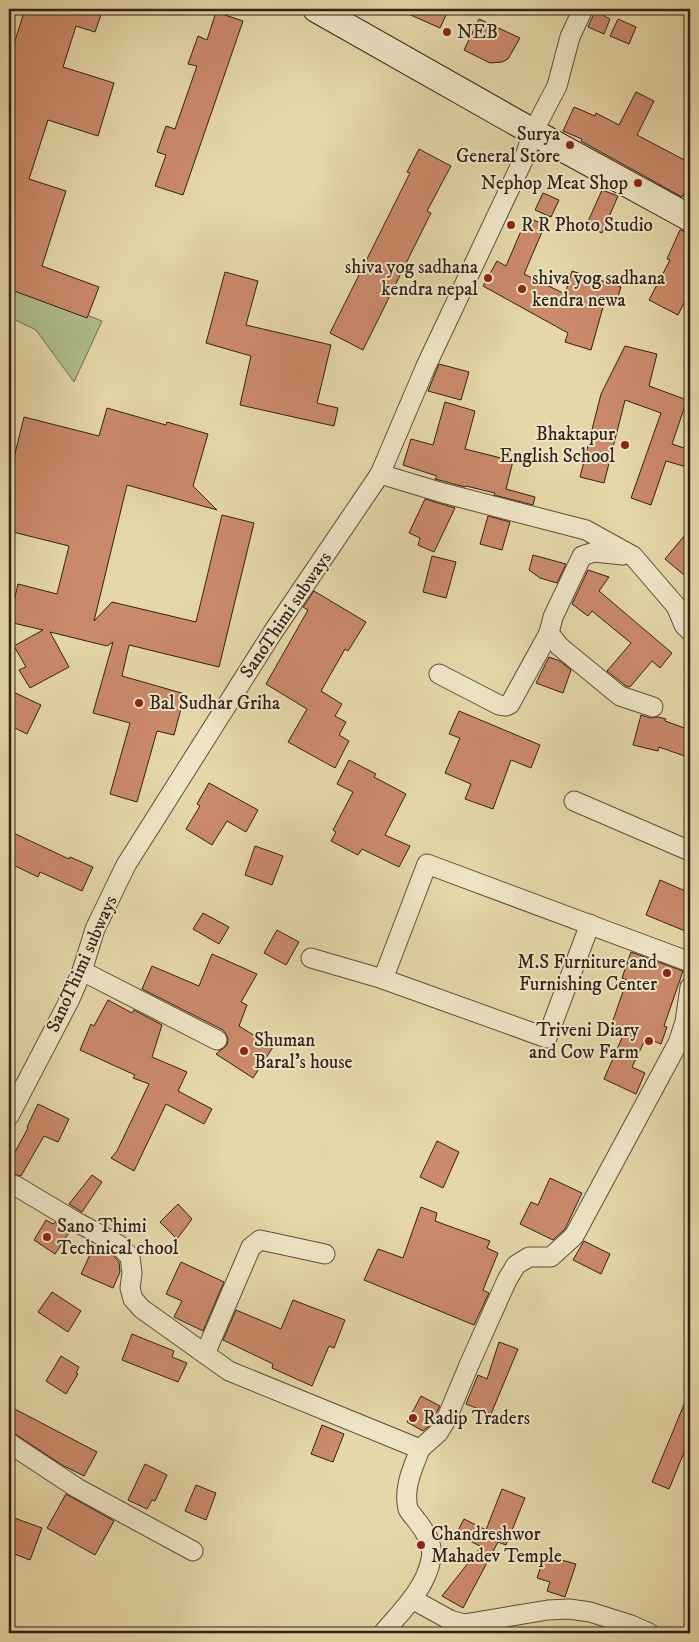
<svg xmlns="http://www.w3.org/2000/svg" width="699" height="1642" font-family="'IM FELL DW Pica',serif">
	<style>
		.green { fill: #afbf8c; stroke: #707052 }
		.building { fill: #cb8a6a; stroke: #312118 }
		.lines { fill: none; stroke-linecap: round; stroke-linejoin: round }
		.street-casing { stroke: #5e4e3c; stroke-width: 21 }
		.secondary-casing { stroke: #312118; stroke-width: 28 }
		.street { stroke: #eee5c6; stroke-width: 19 }
		.secondary { stroke: #eee5c6; stroke-width: 26 }
		.poi-dot { fill: #8f2418; stroke: #eee5c6; stroke-width: 2 }
		.labels { text-anchor: middle; dominant-baseline: central; stroke-width: 4; stroke-linejoin: round; paint-order: stroke }
		.poi-label { font-size: 19px; fill: #312118; stroke: #eee5c6; text-anchor: start }
		.street-label { font-size: 19px; fill: #312118; stroke: #eee5c6 }
	</style>
	<rect width="100%" height="100%" fill="#e5d7a7"/>
	<filter id="stains"><feTurbulence type="fractalNoise" baseFrequency=".004" numOctaves="4"/><feColorMatrix values="0 0 0 0 .2 0 0 0 0 .09 0 0 0 0 .02 0 0 0 .5 -.17"/></filter>
	<radialGradient id="worn" r=".72"><stop offset=".6" stop-color="#630" stop-opacity="0"/><stop offset="1" stop-color="#630" stop-opacity=".3"/></radialGradient>
	<polygon class="green" points="9,284 102,321 74,382 36,330 9,317"/>
	<g class="building">
		<polygon points="25,9 103,9 95,32 76,26 63,67 114,83 98,136 48,120 29,179 66,191 42,266 99,287 87,318 9,289 9,60"/>
		<polygon points="397,9 449,9 440,28"/>
		<polygon points="595,11 610,19 604,34 588,27"/>
		<polygon points="216,12 243,21 183,195 155,186 166,155 157,152 166,126 175,129 197,66 188,64 198,36 207,40"/>
		<polygon points="479,19 520,38 508,59 502,62 490,63 464,50"/>
		<polygon points="618,19 636,27 629,44 610,36"/>
		<polygon points="636,92 654,101 637,135 690,163 690,182 682,197 581,141 582,139 563,131 574,107 595,116 596,113 619,125"/>
		<polygon points="419,149 451,166 427,211 431,213 363,350 330,333 410,173 407,172"/>
		<polygon points="602,190 618,196 602,233 586,226"/>
		<polygon points="543,193 559,200 551,217 535,210"/>
		<polygon points="527,217 545,225 524,274 565,294 572,271 621,287 616,303 605,300 591,350 565,342 568,333 483,286 497,261 506,266"/>
		<polygon points="680,230 690,233 690,291 678,315 649,300 670,260 667,259"/>
		<polygon points="225,272 258,281 246,325 331,345 317,403 338,408 334,426 240,405 251,356 206,343"/>
		<polygon points="625,346 657,354 649,386 687,400 672,444 690,450 690,468 666,461 651,505 631,498 661,413 625,400 604,483 580,477 601,394"/>
		<polygon points="439,364 469,372 461,400 428,391"/>
		<polygon points="445,402 475,411 465,449 513,461 506,489 535,497 533,505 494,495 495,493 466,486 465,487 435,479 437,476 403,465 411,439 433,445"/>
		<polygon points="107,408 166,425 167,422 208,434 193,486 217,510 127,485 94,621 112,602 196,622 222,515 254,523 219,667 129,645 122,676 185,694 174,735 157,731 137,802 110,794 130,723 93,713 113,642 107,646 50,632 69,667 30,688 19,670 26,667 14,646 43,630 9,622 18,584 57,594 69,546 9,531 9,478 24,417 99,436"/>
		<polygon points="425,499 455,508 434,552 418,545 420,538 409,533"/>
		<polygon points="488,516 510,522 502,550 480,544"/>
		<polygon points="690,529 690,580 665,559"/>
		<polygon points="533,555 566,564 557,583 540,578 529,570"/>
		<polygon points="432,556 456,562 446,598 423,592"/>
		<polygon points="588,570 609,577 599,591 672,653 660,668 652,661 630,687 626,686 607,671 631,643 592,611 588,616 572,604"/>
		<polygon points="314,591 366,622 348,651 345,649 321,691 342,704 335,716 346,722 339,735 349,741 335,768 288,742 307,709 266,684 308,610 303,607"/>
		<polygon points="549,657 560,661 571,670 563,693 536,683"/>
		<polygon points="9,690 41,705 27,734 9,725"/>
		<polygon points="459,711 540,745 531,768 511,760 493,809 465,799 471,784 445,773 460,738 449,734"/>
		<polygon points="641,715 650,718 658,717 666,719 665,721 690,730 690,758 659,747 658,751 633,745"/>
		<polygon points="349,760 376,774 374,777 406,794 385,835 410,846 399,867 362,849 358,855 331,841 336,832 333,830 353,792 337,784"/>
		<polygon points="209,783 258,810 246,832 227,821 212,845 186,829 200,806 197,804"/>
		<polygon points="9,831 69,859 70,857 93,867 82,891 40,872 38,877 9,863"/>
		<polygon points="255,846 283,856 272,885 245,875"/>
		<polygon points="660,880 690,893 690,933 646,915"/>
		<polygon points="203,913 229,927 219,944 193,929"/>
		<polygon points="277,930 299,942 286,965 264,953"/>
		<polygon points="631,952 683,971 664,1026 667,1027 661,1044 646,1038 632,1067 645,1073 636,1094 604,1079 625,1031 611,1026 627,980 622,978"/>
		<polygon points="212,954 257,974 241,1002 247,1005 239,1026 273,1047 253,1078 216,1054 227,1045 228,1039 226,1034 223,1030 142,989 152,966 199,986"/>
		<polygon points="108,1000 132,1013 134,1010 162,1025 152,1057 187,1072 178,1091 212,1109 204,1124 166,1104 134,1171 111,1158 117,1151 149,1084 133,1078 135,1075 80,1050 91,1024 94,1026"/>
		<polygon points="38,1104 69,1119 58,1142 44,1136 21,1176 9,1173 9,1163 28,1128 27,1127"/>
		<polygon points="437,1141 459,1152 443,1188 420,1177"/>
		<polygon points="92,1175 102,1182 82,1212 69,1204"/>
		<polygon points="550,1178 582,1193 565,1229 553,1240 520,1224 531,1202 538,1205"/>
		<polygon points="178,1204 192,1219 177,1239 160,1222"/>
		<polygon points="421,1207 437,1213 435,1221 490,1241 487,1248 498,1253 483,1290 489,1293 474,1325 364,1280 378,1249 403,1258"/>
		<polygon points="46,1220 53,1224 55,1222 70,1231 55,1254 34,1240"/>
		<polygon points="584,1241 610,1254 601,1274 573,1260"/>
		<polygon points="94,1246 112,1254 119,1262 120,1272 113,1288 81,1274"/>
		<polygon points="181,1262 224,1282 203,1331 174,1317 182,1301 166,1294"/>
		<polygon points="52,1292 81,1311 68,1332 38,1312"/>
		<polygon points="293,1300 345,1320 334,1348 329,1346 312,1386 272,1368 273,1364 223,1340 236,1310 281,1329"/>
		<polygon points="132,1334 174,1351 172,1357 187,1363 178,1382 122,1360"/>
		<polygon points="499,1342 518,1349 491,1414 466,1404 478,1375 487,1379"/>
		<polygon points="61,1356 79,1367 76,1373 78,1374 66,1394 46,1381"/>
		<polygon points="690,1390 690,1438 669,1489 652,1482"/>
		<polygon points="421,1396 440,1406 429,1426 423,1431 407,1422"/>
		<polygon points="9,1406 97,1452 84,1476 62,1465 15,1434 9,1432"/>
		<polygon points="322,1425 344,1434 333,1462 311,1454"/>
		<polygon points="145,1464 167,1475 155,1501 152,1500 147,1509 128,1500"/>
		<polygon points="196,1485 216,1493 206,1520 185,1511"/>
		<polygon points="502,1489 525,1498 506,1545 498,1542 463,1608 442,1596 477,1552 480,1546 456,1534 464,1519 486,1530"/>
		<polygon points="66,1494 114,1521 95,1555 47,1528"/>
		<polygon points="9,1516 42,1528 30,1560 9,1552"/>
		<polygon points="544,1557 557,1562 558,1559 576,1564 565,1597 547,1591 550,1582 537,1578"/>
	</g>
	<g class="lines">
		<g class="street-casing">
			<g id="street">
				<polyline points="380,474 443,493 586,530 633,556 676,606 684,625 690,631"/>
				<polyline points="623,555 594,552 582,556 553,617 549,633 559,646 620,696 653,707"/>
				<polyline points="439,674 499,705 506,706 510,704 549,633"/>
				<polyline points="574,801 690,851"/>
				<polyline points="311,958 383,979 547,1038 590,924"/>
				<polyline points="82,971 217,1040"/>
				<polyline points="383,979 427,864 690,962"/>
				<polyline points="9,1116 70,999 82,971 95,929 126,865 273,632 380,474 426,366 525,156 533,132 557,86 570,37 583,9"/>
				<path d="M 9,1184 L 16,1186 L 73,1220 L 119,1245 L 130,1257 L 132,1273 L 130,1288 L 133,1299 L 142,1309 L 229,1371 L 420,1449 C 413,1468 403,1487 408,1509 C 410,1513 414,1517 417,1521 C 425,1531 434,1546 431,1559 C 426,1588 401,1612 383,1633"/>
				<polyline points="205,1354 251,1247 260,1240 325,1254"/>
				<polyline points="9,1443 77,1488 193,1551"/>
				<polyline points="420,1449 438,1433 446,1420 469,1365 507,1280 516,1265 529,1257 551,1257 574,1236 678,1043 685,1022 690,987"/>
				<polyline points="412,1599 450,1620 464,1624 548,1610 569,1609 590,1612 631,1625 649,1633"/>
			</g>
		</g>
		<g class="secondary-casing">
			<polyline id="secondary" points="316,9 533,132 690,218"/>
		</g>
		<use href="#street" class="street"/>
		<use href="#secondary" class="secondary"/>
	</g>
	<g class="poi-dot">
		<circle cx="447" cy="32" r="5"/>
		<circle cx="570" cy="145" r="5"/>
		<circle cx="638" cy="183" r="5"/>
		<circle cx="511" cy="225" r="5"/>
		<circle cx="488" cy="278" r="5"/>
		<circle cx="522" cy="289" r="5"/>
		<circle cx="625" cy="445" r="5"/>
		<circle cx="139" cy="703" r="5"/>
		<circle cx="667" cy="973" r="5"/>
		<circle cx="649" cy="1041" r="5"/>
		<circle cx="244" cy="1051" r="5"/>
		<circle cx="47" cy="1237" r="5"/>
		<circle cx="413" cy="1418" r="5"/>
		<circle cx="421" cy="1545" r="5"/>
	</g>
	<g class="labels">
		<g class="poi-label">
			<text x="457" y="32">NEB</text>
			<text x="560" y="134" text-anchor="end">Surya<tspan x="560" dy="22">General Store</tspan></text>
			<text x="628" y="183" text-anchor="end">Nephop Meat Shop</text>
			<text x="521" y="225">R R Photo Studio</text>
			<text x="478" y="267" text-anchor="end">shiva yog sadhana<tspan x="478" dy="22">kendra nepal</tspan></text>
			<text x="532" y="278">shiva yog sadhana<tspan x="532" dy="22">kendra newa</tspan></text>
			<text x="615" y="434" text-anchor="end">Bhaktapur<tspan x="615" dy="22">English School</tspan></text>
			<text x="149" y="703">Bal Sudhar Griha</text>
			<text x="657" y="962" text-anchor="end">M.S Furniture and<tspan x="657" dy="22">Furnishing Center</tspan></text>
			<text x="639" y="1030" text-anchor="end">Triveni Diary<tspan x="639" dy="22">and Cow Farm</tspan></text>
			<text x="254" y="1040">Shuman<tspan x="254" dy="22">Baral's house</tspan></text>
			<text x="57" y="1226">Sano Thimi<tspan x="57" dy="22">Technical chool</tspan></text>
			<text x="423" y="1418">Radip Traders</text>
			<text x="431" y="1534">Chandreshwor<tspan x="431" dy="22">Mahadev Temple</tspan></text>
		</g>
		<g class="street-label">
			<text transform="translate(286 615) rotate(-56)">SanoThimi subways</text>
			<text transform="translate(82 964) rotate(-66)">SanoThimi subways</text>
		</g>
	</g>
	<rect width="699" height="1642" fill="none" stroke="#e5d7a7" stroke-width="30"/>
	<rect x="10" y="10" width="679" height="1622" fill="none" stroke="#312118" stroke-width="2.5"/>
	<rect x="15" y="15" width="669" height="1612" fill="none" stroke="#312118"/>
	<rect width="100%" height="100%" filter="url(#stains)"/>
	<rect width="100%" height="100%" fill="url(#worn)"/>
</svg>
